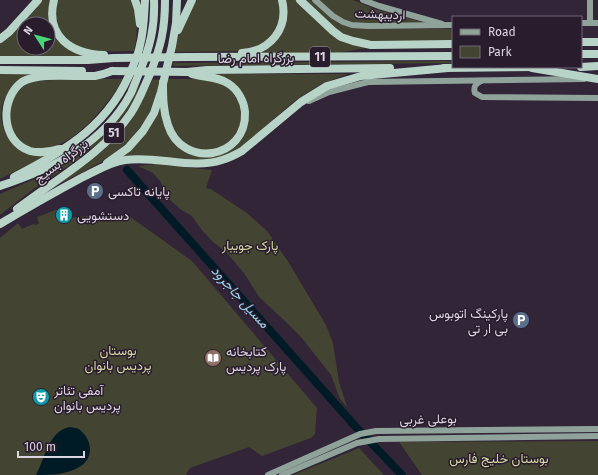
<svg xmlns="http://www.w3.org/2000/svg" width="598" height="475" font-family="'Fira Sans',Vazirmatn,sans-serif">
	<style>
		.green { fill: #434431; fill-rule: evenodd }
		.water { fill: #001b26 }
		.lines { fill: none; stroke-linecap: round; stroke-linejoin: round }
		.river { stroke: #001b26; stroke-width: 8 }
		.secondary { stroke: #8fa39b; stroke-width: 6 }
		.trunk { stroke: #b8d4c9; stroke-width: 8 }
		.trunk-bridge { stroke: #b8d4c9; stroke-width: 8 }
		.labels { text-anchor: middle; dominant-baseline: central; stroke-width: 3; stroke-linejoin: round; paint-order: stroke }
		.shield { fill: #281c2d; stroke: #a69daa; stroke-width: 1 }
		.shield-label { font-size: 12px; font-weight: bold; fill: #dcd4e0 }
		.street-label { font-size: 13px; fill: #dcd4e0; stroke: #281c2d }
		.poi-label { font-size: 13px; fill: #dcd4e0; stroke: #281c2d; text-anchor: start }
		.park-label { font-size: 13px; fill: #d4d7a1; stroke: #281c2d }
		.water-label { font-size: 14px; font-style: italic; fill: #99d3ed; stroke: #281c2d }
	</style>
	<rect width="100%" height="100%" fill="#322537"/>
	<g class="green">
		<path d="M 41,0 L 51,0 L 54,31 L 92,57 L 0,56 L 0,42 ZM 24,24 L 48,24 L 48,48 L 24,48 Z"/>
		<path d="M 56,0 L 132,0 C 137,21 139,30 134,51 C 106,51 64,57 57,21 C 55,13 54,8 56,0 Z"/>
		<polygon points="197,0 279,0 281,20 271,39 247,51 173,52 182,25"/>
		<polygon points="284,0 298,0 356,46 367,48 338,53 256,53 274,42"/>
		<polygon points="303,0 311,0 331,18 340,24 354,28 453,29 453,41 372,41 360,40 339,32"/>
		<path d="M 319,0 L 353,0 L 375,9 L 426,23 C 404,23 359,27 341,18 C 333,13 326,6 319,0 Z"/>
		<polygon points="453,61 453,63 174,66 172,63"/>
		<polygon points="0,74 61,74 33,76 11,89 5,98 2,106 1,118 3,127 6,135 12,143 17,148 52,153 0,179"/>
		<polygon points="202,74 348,74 322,84 303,95 292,103 249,141 235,152 209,161 121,158 162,96 175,142 211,156 245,128 239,91"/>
		<path d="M 65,79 L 124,79 C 107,105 74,148 41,149 C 38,149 34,150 31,149 C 26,148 16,139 11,135 L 6,104 L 27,82 Z"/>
		<path d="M 153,79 L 161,80 C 157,92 154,106 147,117 C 126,156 81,172 43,192 L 136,111 Z"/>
		<polygon points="167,79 211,79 224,83 239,99 242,119 235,138 214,151 194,150 177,138 166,108"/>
		<path d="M 143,80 L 133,103 L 107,136 L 76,161 L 32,190 L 0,215 L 0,194 C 22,184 46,175 67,163 C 101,143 123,112 143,80 Z"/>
		<polygon points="155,164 212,170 206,188 211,189 247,213 267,231 289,263 326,325 333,343 339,382 347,407 340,399 331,375 301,337 285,321 259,297 244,273 226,252 213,242 201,229 192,216 180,209 169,199 160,181 153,173 138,166"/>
		<polygon points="58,209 62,209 62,222 67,218 90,216 129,216 192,261 317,408 315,434 311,438 262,456 249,447 190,468 186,475 0,475 0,238 18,223 22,229 33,224 36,225 39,223 37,217"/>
		<polygon points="598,441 598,475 422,475 399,442"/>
		<polygon points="359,448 384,475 293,475"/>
	</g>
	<path class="water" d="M 70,427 C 73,428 77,428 79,429 C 80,430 83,433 84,434 C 92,443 93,458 81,466 C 66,475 52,475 36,475 C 45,459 48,431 70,427 Z"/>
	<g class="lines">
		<polyline class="river" points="127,170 355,426 402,475"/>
		<g class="secondary">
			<polyline points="315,0 333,16 343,22 352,25 368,26 453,25"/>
			<polyline points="363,0 379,6 442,24"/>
			<polyline points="590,0 590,23"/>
			<polyline points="581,23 598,23"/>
			<path d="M 481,81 C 475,84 473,87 475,93 L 482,97 L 598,98"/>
			<polyline points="309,101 329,92 368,82 584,79"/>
			<polyline points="268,475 360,434 376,431 598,429"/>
			<polyline points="282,475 357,443 379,439 598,436"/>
		</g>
		<g class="trunk">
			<path d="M 54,0 C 45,36 71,54 104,55"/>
			<polyline points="135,0 138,9 140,24"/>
			<polyline points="300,0 333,31 341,37 353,41 371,45 453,44"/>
			<polyline points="178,30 192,0"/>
			<polyline points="0,39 9,32 38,0"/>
			<polyline points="581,42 598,42"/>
			<path d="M 242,53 C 270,51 289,29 282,0"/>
			<polyline points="581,54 598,54"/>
			<polyline points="188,57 453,56"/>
			<polyline points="0,60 88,60 114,58"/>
			<polyline points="581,67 598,66"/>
			<polyline points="444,68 537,67"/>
			<polyline points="532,68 598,79"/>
			<polyline points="0,70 82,71"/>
			<polyline points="187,72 207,70 390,68"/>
			<path d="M 163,82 C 163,97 163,111 168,125 C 182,169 247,160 245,112 C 244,101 238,90 229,84 C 218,76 204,78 192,74"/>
			<path d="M 60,149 C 50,151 40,154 30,151 C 0,141 0,98 22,82 C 39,72 75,77 95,76 C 101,75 107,73 112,71"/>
			<polyline points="107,163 128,148 143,131 154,113 161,92 172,46 176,23 177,0"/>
			<path d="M 14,177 C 67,150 111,124 133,66 C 136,59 139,52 140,45 C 144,31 144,15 145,0"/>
			<path d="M 0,186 C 52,169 104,144 131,93 C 134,86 137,78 140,71 C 150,47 155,27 154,0"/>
			<path d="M 17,209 C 56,179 103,154 131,113 C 139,101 144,87 150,74 C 161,46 165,30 165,0"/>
			<path d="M 0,224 C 27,208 55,192 83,177 C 96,171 110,162 125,160 C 157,155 191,170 222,160 C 229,158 235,155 242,151 L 301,102 L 327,86 L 361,76 L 448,68"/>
		</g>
		<g class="trunk-bridge">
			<polyline points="114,58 188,57"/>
			<polyline points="112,71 187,72"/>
		</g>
	</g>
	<defs>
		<g id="parking-disc" transform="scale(0.9)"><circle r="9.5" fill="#5c6f8a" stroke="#281c2d"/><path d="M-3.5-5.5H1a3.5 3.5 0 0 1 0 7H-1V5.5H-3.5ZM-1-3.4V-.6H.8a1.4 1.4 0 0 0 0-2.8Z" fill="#fff"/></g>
		<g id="building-disc" transform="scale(0.9)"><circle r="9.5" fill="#0f9aa8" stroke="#281c2d"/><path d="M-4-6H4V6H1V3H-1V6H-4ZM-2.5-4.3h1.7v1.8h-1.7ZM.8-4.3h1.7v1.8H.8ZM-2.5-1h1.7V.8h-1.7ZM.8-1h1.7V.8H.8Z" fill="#fff"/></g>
		<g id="library-disc" transform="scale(0.9)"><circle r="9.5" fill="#8d6e63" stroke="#281c2d"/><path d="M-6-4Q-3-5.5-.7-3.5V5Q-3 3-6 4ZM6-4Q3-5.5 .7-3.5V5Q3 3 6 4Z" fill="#fff"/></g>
		<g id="theatre-disc" transform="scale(0.9)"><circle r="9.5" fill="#0f9aa8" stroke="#281c2d"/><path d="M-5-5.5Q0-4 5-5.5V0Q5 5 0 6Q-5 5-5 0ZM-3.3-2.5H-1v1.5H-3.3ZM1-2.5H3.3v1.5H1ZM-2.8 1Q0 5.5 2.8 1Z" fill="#fff"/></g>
	</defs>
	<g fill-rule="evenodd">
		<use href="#parking-disc" x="95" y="191"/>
		<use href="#building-disc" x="64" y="215"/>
		<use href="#parking-disc" x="521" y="320"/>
		<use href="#library-disc" x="213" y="358"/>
		<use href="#theatre-disc" x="41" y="397"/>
	</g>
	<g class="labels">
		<g class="shield">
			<rect x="310" y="47" width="20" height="20" rx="3"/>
			<rect x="104" y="123" width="20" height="20" rx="3"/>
		</g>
		<g class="shield-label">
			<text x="320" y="57">11</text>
			<text x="114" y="133">51</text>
		</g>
		<g class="street-label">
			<text transform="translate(380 14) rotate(2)">اردیبهشت</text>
			<text transform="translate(256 58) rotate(-1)">بزرگراه امام رضا</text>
			<text transform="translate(61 161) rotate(-37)">بزرگراه بسیج</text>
			<text transform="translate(428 419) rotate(-1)">بوعلی غربی</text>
		</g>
		<g class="poi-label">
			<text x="108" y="191">پایانه تاکسی</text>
			<text x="77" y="215">دستشویی</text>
			<text x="508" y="313" text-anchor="end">پارکینگ اتوبوس<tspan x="508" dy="15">بی ار تی</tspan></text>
			<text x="226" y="351">کتابخانه<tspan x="226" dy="15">پارک پردیس</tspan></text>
			<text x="54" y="390">آمفی تئاتر<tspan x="54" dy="15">پردیس بانوان</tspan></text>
		</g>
		<g class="park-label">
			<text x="250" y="245">پارک جویبار</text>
			<text x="118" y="350">بوستان<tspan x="118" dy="15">پردیس بانوان</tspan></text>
			<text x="499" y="458">بوستان خلیج فارس</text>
		</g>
		<g class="water-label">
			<text transform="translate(240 297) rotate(48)">مسیل جاجرود</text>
		</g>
	</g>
	<rect x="452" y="16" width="130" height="52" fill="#281c2d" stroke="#706675"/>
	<rect x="460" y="29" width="20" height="6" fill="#8fa39b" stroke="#706675"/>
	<text x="488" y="36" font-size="12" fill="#dcd4e0">Road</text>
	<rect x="460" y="46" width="20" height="12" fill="#434431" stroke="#706675"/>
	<text x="488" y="56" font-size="12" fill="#dcd4e0">Park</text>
	<g transform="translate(36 36) rotate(306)"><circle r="19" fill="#281c2d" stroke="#706675"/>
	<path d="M0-3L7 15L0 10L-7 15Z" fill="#46d779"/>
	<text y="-6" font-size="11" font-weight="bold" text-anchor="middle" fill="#dcd4e0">N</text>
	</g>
	<path d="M18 451v6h66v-6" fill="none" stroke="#dcd4e0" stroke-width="2"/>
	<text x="24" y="451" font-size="12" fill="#dcd4e0" stroke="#281c2d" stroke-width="3" paint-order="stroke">100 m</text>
</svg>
